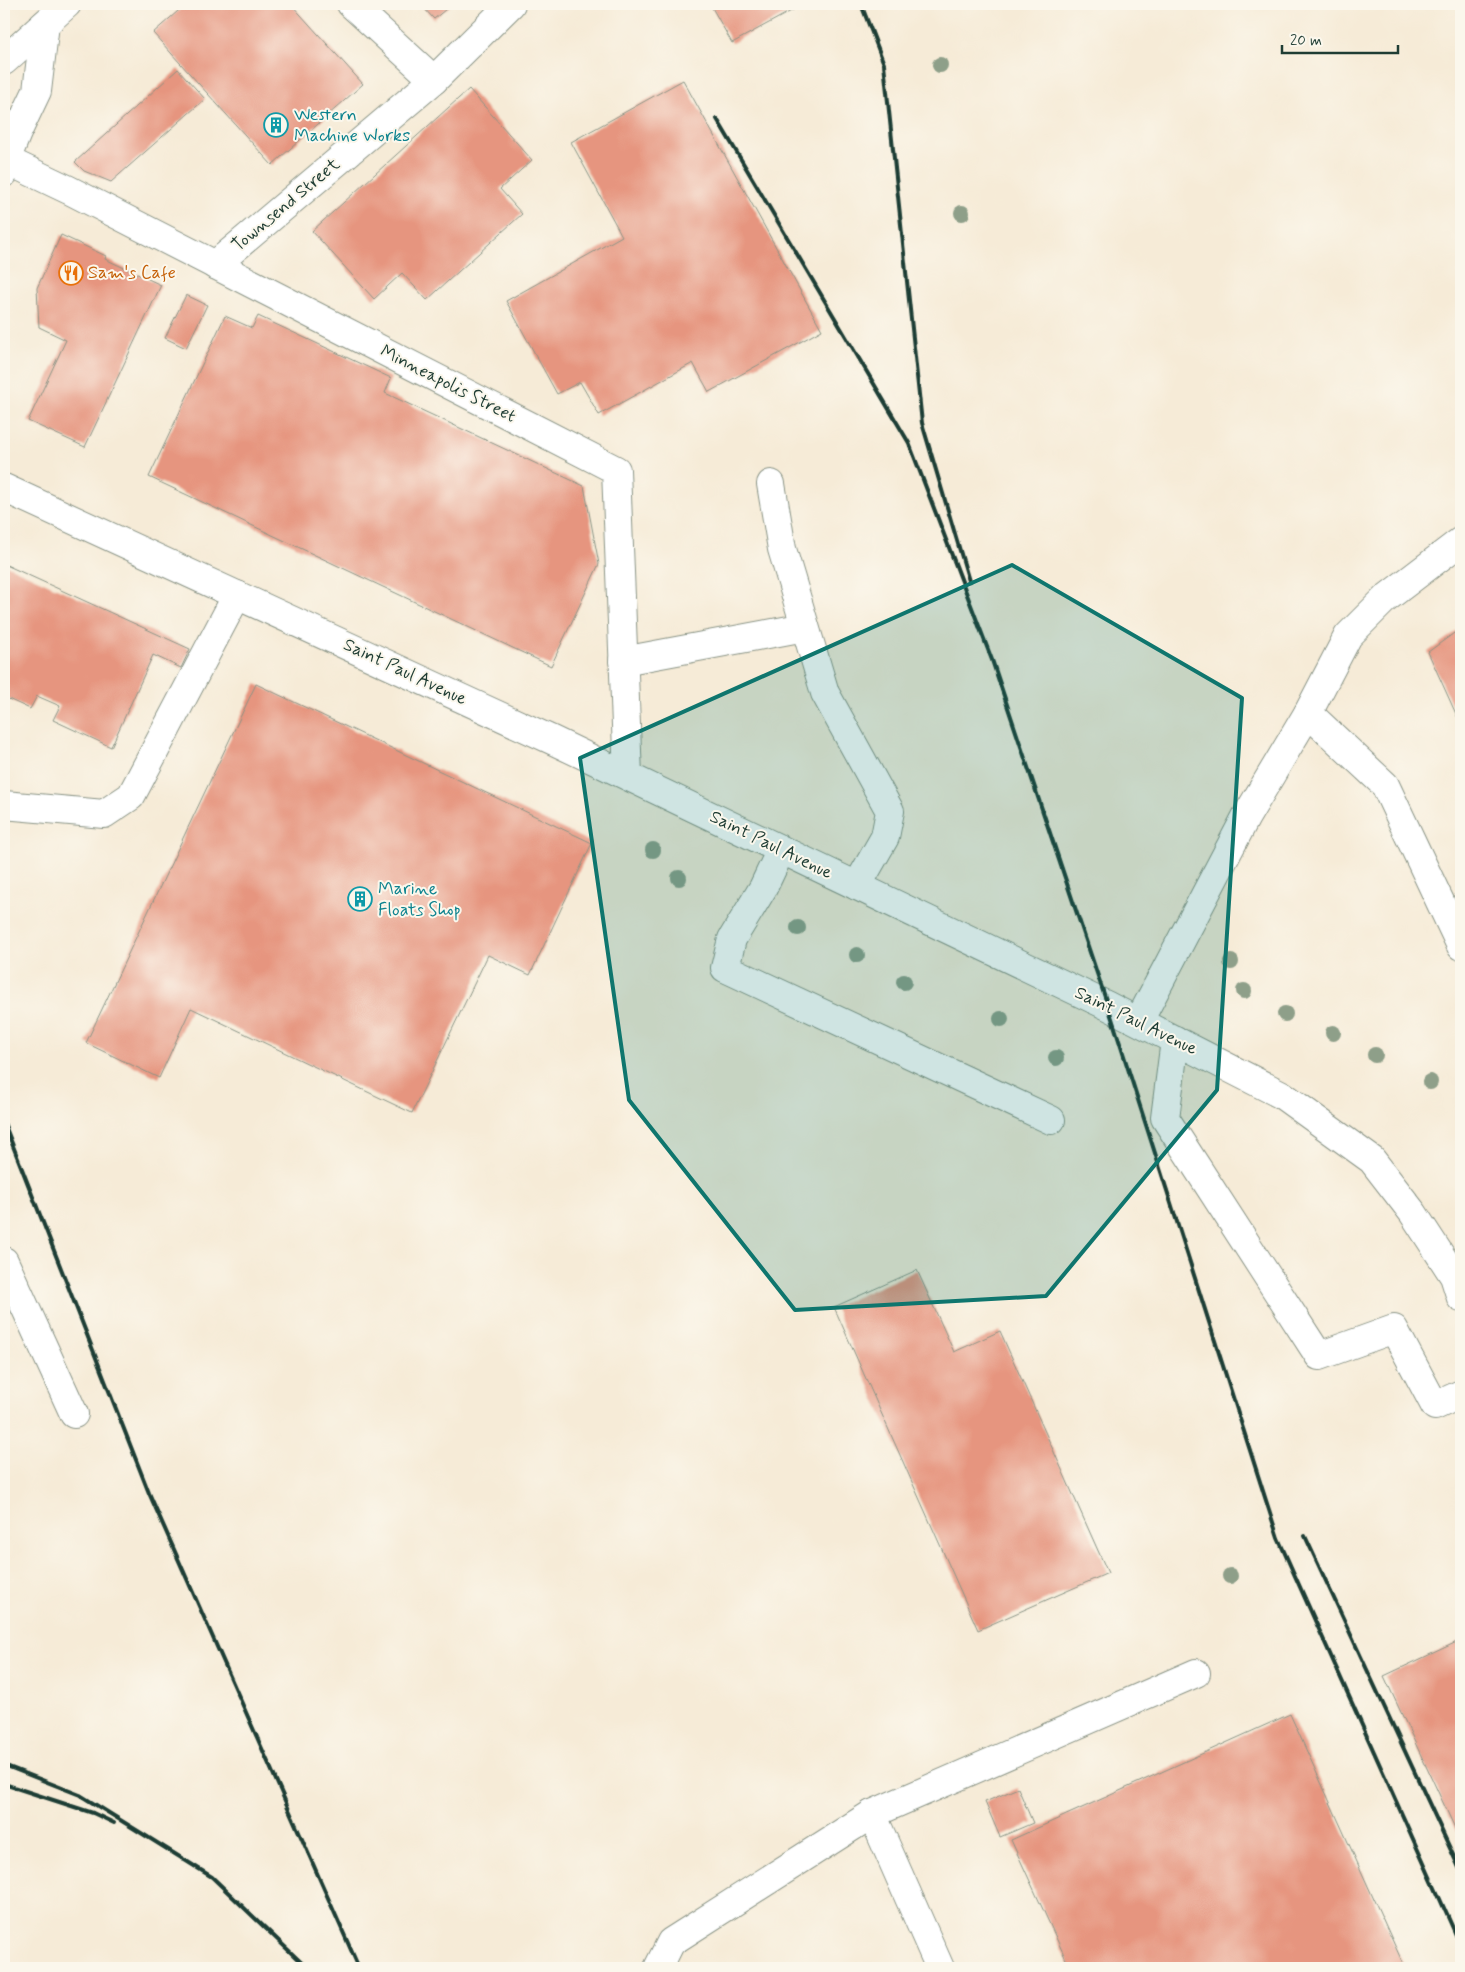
<svg xmlns="http://www.w3.org/2000/svg" width="1465" height="1972" font-family="Mynerve,sans-serif">
	<style>
		.building { fill: #e6957f }
		.lines { fill: none; stroke-linecap: round; stroke-linejoin: round }
		.minor-casing { stroke: #8a9486; stroke-width: 30 }
		.minor { stroke: #fff; stroke-width: 28 }
		.rail { stroke: #1f3d34; stroke-width: 4 }
		.tree { fill: #8e9f89 }
		.marked { fill: #0f766e; fill-opacity: 0.2; stroke: #0f766e; stroke-width: 4; stroke-linejoin: round }
		.labels { text-anchor: middle; dominant-baseline: central; stroke-width: 4; stroke-linejoin: round; paint-order: stroke }
		.culture-label { font-size: 18px; fill: #0d838f; stroke: #fbf7ec; text-anchor: start }
		.street-label { font-size: 18px; fill: #1f3d34; stroke: #fbf7ec }
		.food-label { font-size: 18px; fill: #c56008; stroke: #fbf7ec; text-anchor: start }
	</style>
	<rect width="100%" height="100%" fill="#fbf7ec"/>
	<filter id="ink" filterUnits="userSpaceOnUse"><feTurbulence type="fractalNoise" baseFrequency=".02" numOctaves="2"/><feDisplacementMap in="SourceGraphic" scale="10" xChannelSelector="R" yChannelSelector="G"/><feConvolveMatrix kernelMatrix="1 2 1 2 8 2 1 2 1" color-interpolation-filters="sRGB"/></filter>
	<filter id="wash" filterUnits="userSpaceOnUse"><feTurbulence type="fractalNoise" baseFrequency=".0096" numOctaves="4" result="noise"/><feDisplacementMap in="SourceGraphic" scale="20" xChannelSelector="R" yChannelSelector="G"/><feGaussianBlur stdDeviation="1.12" result="paint"/><feColorMatrix in="noise" values="0 0 0 0 0 0 0 0 0 0 0 0 0 0 0 0 0 1.4 0 .05"/><feComposite in="paint" operator="in"/></filter>
	<g filter="url(#wash)">
		<rect width="100%" height="100%" fill="#f6ebd7"/>
		<g id="blocks">
			<g class="building">
				<polygon points="186,4 291,4 363,84 272,165 153,33"/>
				<polygon points="420,4 452,4 434,19"/>
				<polygon points="710,4 804,4 732,43"/>
				<polygon points="178,69 205,99 111,182 84,171 75,162"/>
				<polygon points="683,80 822,330 709,392 693,363 599,415 580,382 557,394 506,301 622,236 571,142"/>
				<polygon points="469,89 532,160 500,189 522,214 427,300 402,273 374,299 312,231"/>
				<polygon points="61,235 106,256 105,259 161,285 85,447 28,421 66,340 39,327 37,288"/>
				<polygon points="186,295 207,305 186,348 165,338"/>
				<polygon points="225,316 252,328 258,316 391,378 385,393 584,486 599,564 551,666 149,477"/>
				<polygon points="4,564 190,649 181,668 153,655 111,747 53,720 60,706 37,696 30,709 4,697"/>
				<polygon points="1461,628 1461,725 1428,652"/>
				<polygon points="256,684 592,843 530,975 488,955 412,1113 191,1008 159,1078 86,1043"/>
				<polygon points="917,1270 954,1352 1000,1331 1108,1573 978,1630 834,1307"/>
				<polygon points="1461,1640 1461,1841 1384,1676"/>
				<polygon points="1290,1714 1405,1968 1070,1968 1011,1840"/>
				<polygon points="1018,1788 1033,1823 1000,1837 985,1802"/>
			</g>
		</g>
	</g>
	<g filter="url(#ink)">
		<use href="#blocks" fill-opacity="0" stroke="#8a9486" stroke-width="1"/>
		<g class="lines">
			<g class="minor-casing">
				<g id="minor">
					<polyline points="351,4 434,80"/>
					<polyline points="4,61 67,4"/>
					<polyline points="6,160 69,190 616,470 628,776"/>
					<polyline points="4,173 6,160 17,133 37,91 45,24"/>
					<polyline points="215,265 434,80 511,4"/>
					<polyline points="771,484 782,549 825,693 890,811 885,837 857,886"/>
					<polyline points="4,488 552,740 1108,1006 1282,1095 1372,1160 1413,1213 1454,1276 1461,1298"/>
					<polyline points="623,661 805,627"/>
					<polyline points="1308,713 1385,785 1461,946"/>
					<polyline points="4,805 104,814 131,796 237,595"/>
					<polyline points="781,850 763,888 732,939 725,968 1051,1120"/>
					<polyline points="1139,1021 1246,817 1308,713 1348,636 1385,599 1461,541"/>
					<polyline points="1175,1040 1165,1118 1319,1356 1394,1329 1435,1406 1461,1394"/>
					<polyline points="4,1261 74,1414"/>
					<polyline points="872,1814 940,1968"/>
					<polyline points="658,1968 671,1942 872,1814 1196,1673"/>
				</g>
			</g>
			<use href="#minor" class="minor"/>
			<g class="rail">
				<polyline points="861,4 884,64 922,423 969,581"/>
				<polyline points="717,119 909,443 992,660 1108,1006 1278,1538 1461,1946"/>
				<polyline points="4,1123 149,1493 359,1968"/>
				<polyline points="1305,1536 1461,1872"/>
				<polyline points="4,1765 80,1795 212,1877 307,1968"/>
				<polyline points="4,1784 93,1813 114,1823"/>
			</g>
		</g>
		<g class="tree">
			<circle cx="940" cy="65" r="8"/>
			<circle cx="962" cy="213" r="8"/>
			<circle cx="653" cy="850" r="8"/>
			<circle cx="679" cy="878" r="8"/>
			<circle cx="798" cy="928" r="8"/>
			<circle cx="857" cy="955" r="8"/>
			<circle cx="1231" cy="962" r="8"/>
			<circle cx="904" cy="982" r="8"/>
			<circle cx="1244" cy="991" r="8"/>
			<circle cx="1285" cy="1014" r="8"/>
			<circle cx="1001" cy="1019" r="8"/>
			<circle cx="1333" cy="1033" r="8"/>
			<circle cx="1375" cy="1055" r="8"/>
			<circle cx="1056" cy="1058" r="8"/>
			<circle cx="1430" cy="1082" r="8"/>
			<circle cx="1230" cy="1576" r="8"/>
		</g>
	</g>
	<path class="marked" d="M 1012,565 L 1242,698 L 1217,1090 L 1046,1296 L 795,1310 L 629,1100 L 580,758 Z"/>
	<defs>
		<g id="building-ring" transform="scale(1.25)"><circle r="9.5" fill="#fbf7ec" stroke="#0f9aa8" stroke-width="1.5"/><path d="M-4-6H4V6H1V3H-1V6H-4ZM-2.5-4.3h1.7v1.8h-1.7ZM.8-4.3h1.7v1.8H.8ZM-2.5-1h1.7V.8h-1.7ZM.8-1h1.7V.8H.8Z" fill="#0f9aa8"/></g>
		<g id="restaurant-ring" transform="scale(1.25)"><circle r="9.5" fill="#fbf7ec" stroke="#e8710a" stroke-width="1.5"/><path d="M-5-6h1v4h1v-4h1v4h1v-4h1v5L-1.5 .5V6h-2V.5L-5-1ZM5-6V6H3V1.5H1.5Q1.5-4 5-6Z" fill="#e8710a"/></g>
	</defs>
	<g fill-rule="evenodd">
		<use href="#building-ring" x="276" y="125"/>
		<use href="#restaurant-ring" x="71" y="273"/>
		<use href="#building-ring" x="360" y="899"/>
	</g>
	<g class="labels">
		<g class="culture-label">
			<text x="294" y="115">Western<tspan x="294" dy="21">Machine Works</tspan></text>
			<text x="378" y="889">Marine<tspan x="378" dy="21">Floats Shop</tspan></text>
		</g>
		<g class="street-label">
			<text transform="translate(286 205) rotate(-40)">Townsend Street</text>
			<text transform="translate(448 384) rotate(27)">Minneapolis Street</text>
			<text transform="translate(405 672) rotate(25)">Saint Paul Avenue</text>
			<text transform="translate(771 845) rotate(26)">Saint Paul Avenue</text>
			<text transform="translate(1136 1021) rotate(26)">Saint Paul Avenue</text>
		</g>
		<g class="food-label">
			<text x="88" y="273">Sam's Cafe</text>
		</g>
	</g>
	<rect width="1465" height="1972" fill="none" stroke="#fbf7ec" stroke-width="20"/>
	<path d="M1282 45v8h116v-8" fill="none" stroke="#1f3d34" stroke-width="2.5"/>
	<text x="1290" y="45" font-size="15" fill="#1f3d34" stroke="#fbf7ec" stroke-width="4" paint-order="stroke">20 m</text>
</svg>
